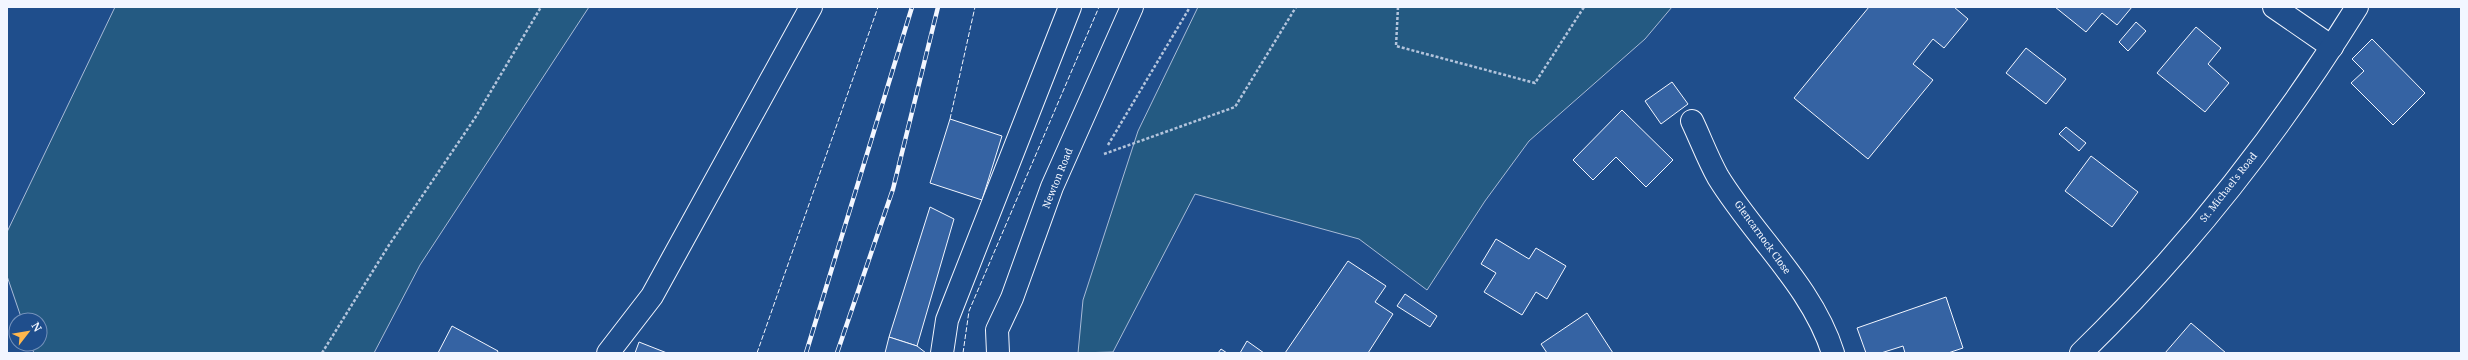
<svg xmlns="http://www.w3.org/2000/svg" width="2468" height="360" font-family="'Noto Serif',serif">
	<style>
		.green { fill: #245a82; stroke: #a8bbd7 }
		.building { fill: #3563a3; stroke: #f2f6ff }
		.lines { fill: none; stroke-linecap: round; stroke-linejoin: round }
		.minor-casing { stroke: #f2f6ff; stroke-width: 24 }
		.major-casing { stroke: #f2f6ff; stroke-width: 24 }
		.path { stroke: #b3c4dc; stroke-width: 2.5; stroke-dasharray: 3 2; stroke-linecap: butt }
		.minor { stroke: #1f4e8c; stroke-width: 22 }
		.major { stroke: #1f4e8c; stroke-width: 22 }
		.rail-casing { stroke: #f2f6ff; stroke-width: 4.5 }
		.rail { stroke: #1f4e8c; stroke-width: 3; stroke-dasharray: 9; stroke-linecap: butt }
		.fence { stroke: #f2f6ff; stroke-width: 1; stroke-dasharray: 5 2; stroke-linecap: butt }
		.labels { text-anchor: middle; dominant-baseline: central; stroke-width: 3; stroke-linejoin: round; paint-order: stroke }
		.street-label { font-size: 10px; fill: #f2f6ff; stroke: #1f4e8c }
	</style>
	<rect width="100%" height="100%" fill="#1f4e8c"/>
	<g class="green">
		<polygon points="115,7 589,7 420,265 374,353 34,353 30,344 40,344 40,320 22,320 7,276 7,232"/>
		<polygon points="1198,7 1672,7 1645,39 1529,141 1485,201 1427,290 1359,239 1195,194 1113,352 1078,353 1083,300 1138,131"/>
	</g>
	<g class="building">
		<polygon points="1869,7 1954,7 1968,19 1944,48 1933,39 1913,64 1933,80 1868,159 1794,98"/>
		<polygon points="2055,7 2132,7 2117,25 2102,13 2086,32"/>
		<polygon points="2136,22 2146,31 2128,51 2119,42"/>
		<polygon points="2196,27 2221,48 2208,64 2229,83 2205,112 2157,73"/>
		<polygon points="2372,39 2425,93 2393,125 2351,83 2364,71 2352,59"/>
		<polygon points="2026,48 2066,79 2046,104 2006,73"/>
		<polygon points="1672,82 1688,104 1661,124 1645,101"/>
		<polygon points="1622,110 1673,160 1646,187 1616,157 1593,180 1573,160"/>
		<polygon points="950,119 1002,136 982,200 930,183"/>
		<polygon points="2066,127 2086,143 2079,151 2059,134"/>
		<polygon points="2091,156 2138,192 2112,227 2065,191"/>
		<polygon points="930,207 954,219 917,346 889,337"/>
		<polygon points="1496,239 1529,259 1536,248 1566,266 1547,299 1536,292 1522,315 1484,292 1496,273 1481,264"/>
		<polygon points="1348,261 1386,286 1375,302 1393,314 1368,353 1285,353"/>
		<polygon points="1405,294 1437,316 1430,327 1397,306"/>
		<polygon points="1946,297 1963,348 1948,353 1905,353 1903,346 1881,353 1866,353 1857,328"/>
		<polygon points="1587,313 1613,353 1547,353 1541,344"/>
		<polygon points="2191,323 2226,353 2165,353"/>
		<polygon points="452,326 498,351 497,353 438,353"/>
		<polygon points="889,337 917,346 926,353 885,353"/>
		<polygon points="1247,341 1264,353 1240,353"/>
		<polygon points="639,342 667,353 635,353"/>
		<polygon points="1221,349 1227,353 1218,353"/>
	</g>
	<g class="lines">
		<g class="minor-casing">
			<g id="minor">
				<polyline points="2274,7 2332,47"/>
				<path d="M 1692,121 C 1701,140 1708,159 1718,177 C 1754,236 1812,286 1833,353"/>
				<polyline points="608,353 652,296 811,7"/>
				<polyline points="942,353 947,320 1070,7"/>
				<path d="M 2081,353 C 2186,251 2280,131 2357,7"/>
			</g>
		</g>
		<g class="major-casing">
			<polyline id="major" points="998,353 997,330 1012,298 1052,187 1132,7"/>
		</g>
		<g class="path">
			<polyline points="1398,7 1396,46 1535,83 1584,7"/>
			<polyline points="1108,145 1190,7"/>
			<polyline points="1104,154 1235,107 1296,7"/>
			<polyline points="322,353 389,245 475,118 541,7"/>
		</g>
		<use href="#minor" class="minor"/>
		<use href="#major" class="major"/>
		<g class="rail-casing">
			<g id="rail">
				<polyline points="806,353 912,7"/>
				<polyline points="837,353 893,189 938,7"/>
			</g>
		</g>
		<use href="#rail" class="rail"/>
		<g class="fence">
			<polyline points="950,119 975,7"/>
			<polyline points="757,353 878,7"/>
			<polyline points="963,353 969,311 1099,7"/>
		</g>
	</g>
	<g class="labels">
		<g class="street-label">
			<text transform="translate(1057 178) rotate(-68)">Newton Road</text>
			<text transform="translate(2228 187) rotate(-52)">St. Michael's Road</text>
			<text transform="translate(1763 237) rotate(54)">Glencarnock Close</text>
		</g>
	</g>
	<rect width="2468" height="360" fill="none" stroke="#f2f6ff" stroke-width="16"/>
	<g transform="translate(28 332) rotate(59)"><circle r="19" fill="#1f4e8c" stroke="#7391ba"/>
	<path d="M0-3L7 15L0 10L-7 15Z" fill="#ffb74d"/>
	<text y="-6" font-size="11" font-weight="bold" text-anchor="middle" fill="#f2f6ff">N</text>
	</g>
</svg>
